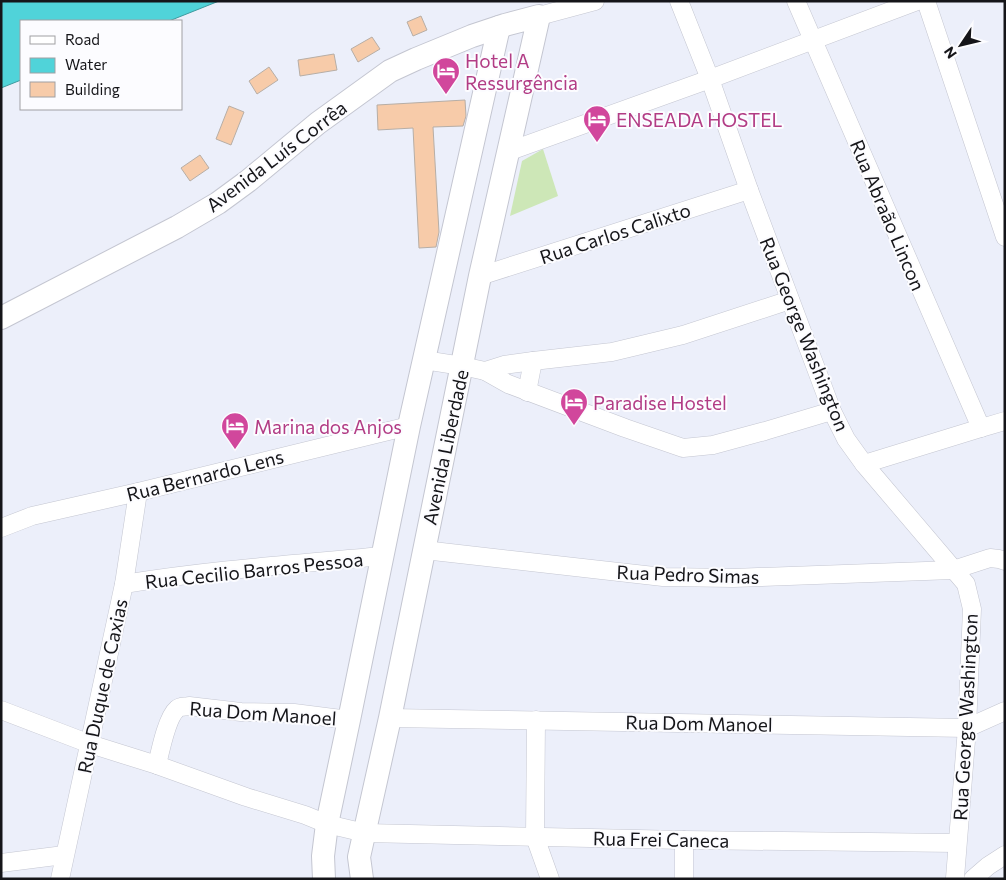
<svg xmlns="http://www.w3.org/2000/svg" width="1006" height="880" font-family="Commissioner,sans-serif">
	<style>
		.green { fill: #cde7b7 }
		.water { fill: #50d3d9; stroke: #3e9a9f }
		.building { fill: #f7cba9; stroke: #b7aea6 }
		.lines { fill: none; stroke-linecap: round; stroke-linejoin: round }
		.minor-casing { stroke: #c4c6d1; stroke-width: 19 }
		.major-casing { stroke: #c4c6d1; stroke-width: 24 }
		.minor { stroke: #fff; stroke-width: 18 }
		.major { stroke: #fff; stroke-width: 22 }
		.labels { text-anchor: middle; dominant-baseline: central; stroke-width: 4; stroke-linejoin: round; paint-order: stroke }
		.hotel-label { font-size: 19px; fill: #b23c85; stroke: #fcfcff; text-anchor: start }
		.street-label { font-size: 19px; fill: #151519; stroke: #fcfcff }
	</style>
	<rect width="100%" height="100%" fill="#eceffa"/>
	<polygon class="green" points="543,149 558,196 510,216 522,161"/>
	<polygon class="water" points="1,1 219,1 169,21 21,21 21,80 1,88"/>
	<g class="building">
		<polygon points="421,16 427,30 413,36 407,22"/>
		<polygon points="372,37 380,49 358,62 351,49"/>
		<polygon points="334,54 337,70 300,76 298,60"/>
		<polygon points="269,67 278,80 257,94 249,81"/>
		<polygon points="465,100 466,116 463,126 433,127 439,232 436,247 419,248 413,128 378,130 377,105"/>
		<polygon points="229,106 244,112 231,145 216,139"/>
		<polygon points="200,155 209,168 190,181 181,168"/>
	</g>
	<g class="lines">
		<g class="minor-casing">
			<g id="minor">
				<polyline points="679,1 710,79 749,190 832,411 846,439 864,464 966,584 972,609 967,728 955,878"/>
				<polyline points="796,1 981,428"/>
				<polyline points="926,1 1005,237"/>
				<polyline points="539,16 595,1"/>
				<polyline points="507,152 710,79 917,1"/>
				<polyline points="480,276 749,190"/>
				<polyline points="424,360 462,366 485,371 508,384 625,428 683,448 713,445 765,431 832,411"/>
				<polyline points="485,371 504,365 533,361 612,352 683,335 790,300"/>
				<polyline points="527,392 533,361"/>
				<polyline points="864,464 981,428 1005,421"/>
				<polyline points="1,528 32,516 138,492 409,426"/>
				<polyline points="424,550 663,577 733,578 953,570 990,558 999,559 1005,561"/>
				<path d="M 124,584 C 210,570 296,564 383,556"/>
				<polyline points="1,710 90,744 157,765 246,797 305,815 327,824 365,833 684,840 957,843"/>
				<polyline points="390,718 967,728 1005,711"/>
				<polyline points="536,720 535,837 550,879"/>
				<path d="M 157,765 C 160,752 167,717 177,709 C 180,706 185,707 189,706 L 241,712 L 294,713 L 349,720"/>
				<polyline points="1,863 64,855"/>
				<polyline points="60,879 124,584 138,492"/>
				<polyline points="684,879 684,840"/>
				<polyline points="973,879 988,866 1005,855"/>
			</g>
		</g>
		<g class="major-casing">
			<g id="major">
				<polyline points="1,318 177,227 218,203 248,181 318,123 390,71 416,59 472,36 505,25 539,16 480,276 390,718 359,857 362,879"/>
				<polyline points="324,879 323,856 327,824 349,720 409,426 499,27"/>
			</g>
		</g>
		<use href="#minor" class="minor"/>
		<use href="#major" class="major"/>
	</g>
	<defs>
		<g id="hotel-pin" transform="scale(1.4375)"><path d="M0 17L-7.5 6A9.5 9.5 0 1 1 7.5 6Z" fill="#d1479c" stroke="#fcfcff"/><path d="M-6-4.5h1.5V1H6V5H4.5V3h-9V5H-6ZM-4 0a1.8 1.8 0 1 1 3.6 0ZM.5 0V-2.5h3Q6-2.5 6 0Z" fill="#fff"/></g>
	</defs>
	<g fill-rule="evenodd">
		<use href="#hotel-pin" x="446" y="71"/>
		<use href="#hotel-pin" x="597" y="119"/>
		<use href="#hotel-pin" x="574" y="402"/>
		<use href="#hotel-pin" x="235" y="426"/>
	</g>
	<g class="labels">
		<g class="hotel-label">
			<text x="465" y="60">Hotel A<tspan x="465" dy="22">Ressurgência</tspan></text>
			<text x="616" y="119">ENSEADA HOSTEL</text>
			<text x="593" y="402">Paradise Hostel</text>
			<text x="254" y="426">Marina dos Anjos</text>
		</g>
		<g class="street-label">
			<text transform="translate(276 156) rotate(-37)">Avenida Luís Corrêa</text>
			<text transform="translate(888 215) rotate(67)">Rua Abraão Lincon</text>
			<text transform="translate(615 233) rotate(-18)">Rua Carlos Calixto</text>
			<text transform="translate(805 334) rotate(68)">Rua George Washington</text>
			<text transform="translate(445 447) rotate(-78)">Avenida Liberdade</text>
			<text transform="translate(205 475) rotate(-14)">Rua Bernardo Lens</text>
			<text transform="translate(254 570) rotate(-6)">Rua Cecilio Barros Pessoa</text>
			<text transform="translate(688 574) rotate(2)">Rua Pedro Simas</text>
			<text transform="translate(102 686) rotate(-78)">Rua Duque de Caxias</text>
			<text transform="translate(263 713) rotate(4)">Rua Dom Manoel</text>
			<text transform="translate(965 717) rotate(-87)">Rua George Washington</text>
			<text transform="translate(699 723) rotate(1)">Rua Dom Manoel</text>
			<text transform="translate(661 839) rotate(1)">Rua Frei Caneca</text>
		</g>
	</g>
	<rect width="1006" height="880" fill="none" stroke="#151519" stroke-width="5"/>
	<rect x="20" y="20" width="162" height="90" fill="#fcfcff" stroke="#a0a0a3"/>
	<rect x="30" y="36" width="25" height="8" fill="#ffffff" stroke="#a0a0a3"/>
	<text x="65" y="45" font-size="15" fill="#151519">Road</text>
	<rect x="30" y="58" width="25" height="15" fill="#50d3d9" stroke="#a0a0a3"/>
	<text x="65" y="70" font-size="15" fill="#151519">Water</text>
	<rect x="30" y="82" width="25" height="15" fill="#f7cba9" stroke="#a0a0a3"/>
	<text x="65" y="95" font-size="15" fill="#151519">Building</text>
	<g transform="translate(961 45) rotate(235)" stroke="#fcfcff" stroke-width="4" paint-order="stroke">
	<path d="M0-4L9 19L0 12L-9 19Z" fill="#151519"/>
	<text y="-8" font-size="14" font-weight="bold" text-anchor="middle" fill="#151519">N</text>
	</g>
</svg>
